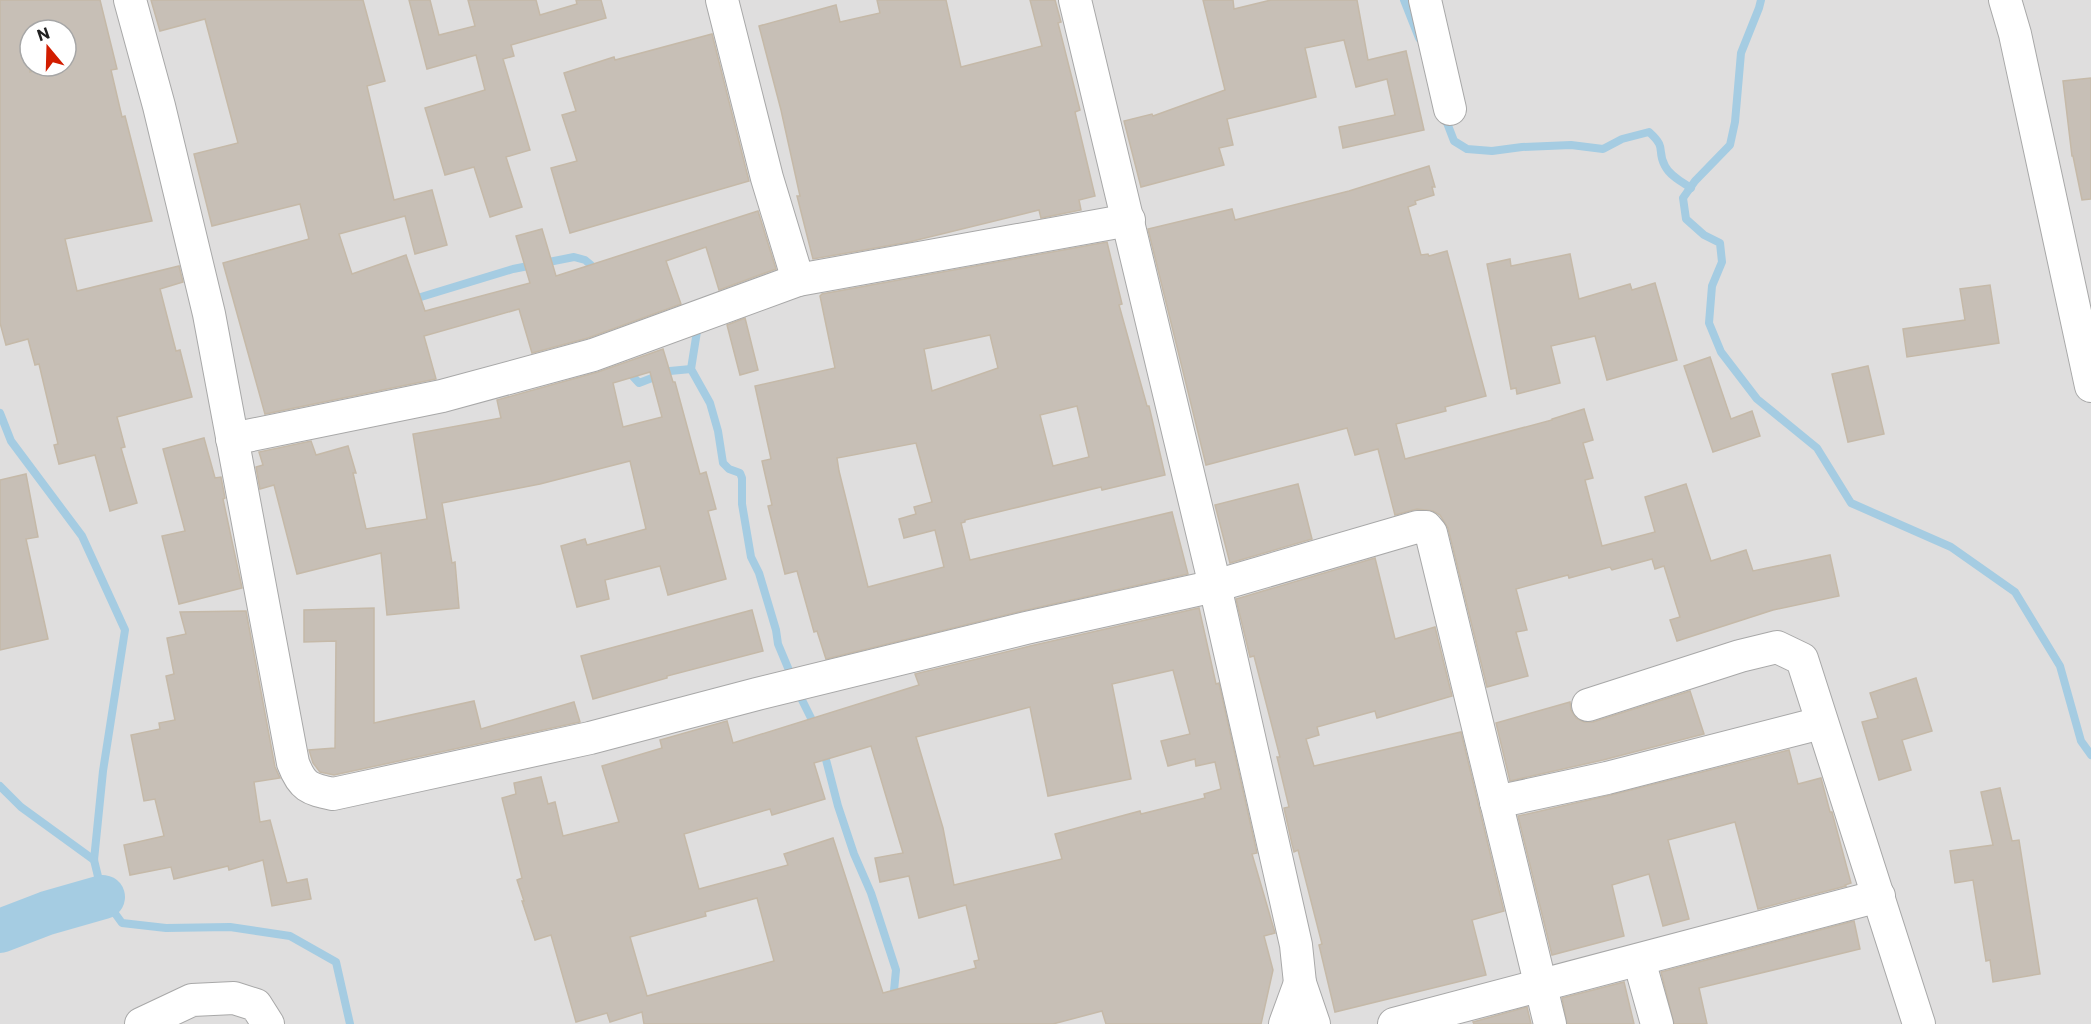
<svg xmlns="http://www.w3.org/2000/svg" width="2091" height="1024" font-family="Commissioner,sans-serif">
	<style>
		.residential { fill: #dfdede; fill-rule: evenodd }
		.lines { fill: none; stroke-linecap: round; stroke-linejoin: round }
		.stream { stroke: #a5cce2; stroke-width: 8 }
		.river { stroke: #a5cce2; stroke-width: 44 }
		.building { fill: #c7bfb6; stroke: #c5b9a8; stroke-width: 1.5; fill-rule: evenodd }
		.minor-casing { stroke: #a8a8a8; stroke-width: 34 }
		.minor { stroke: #fff; stroke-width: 32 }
	</style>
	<rect width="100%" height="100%" fill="#f2f0e7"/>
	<path class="residential" d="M 0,0 L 2091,0 L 2091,1024 L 0,1024 ZM 30,30 L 66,30 L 66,66 L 30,66 Z"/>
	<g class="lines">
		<g class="stream">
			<polyline points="1404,0 1419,38"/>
			<polyline points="1761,0 1759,8 1741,53 1735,122 1730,145 1695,181 1683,198 1686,219 1704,235 1720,243 1722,262 1712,286 1709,323 1721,352 1757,399 1817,448 1851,503 1951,547 2015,592 2060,666 2081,741 2091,755"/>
			<path d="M 1444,115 L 1454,141 L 1467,149 L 1492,151 L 1522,147 L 1571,145 L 1603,149 L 1622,139 L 1649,132 C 1668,149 1656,150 1665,166 C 1670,176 1682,182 1691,188"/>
			<polyline points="411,300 513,269 574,257 585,260 591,265 593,272"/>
			<polyline points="698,325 691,369 710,403 718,431 723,463 729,469 740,473 742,478 742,504 751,557 759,573 776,630 778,644 791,675"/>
			<polyline points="627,370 639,383 670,371 691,369"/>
			<polyline points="0,413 11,441 82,536 125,630 103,771 94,860 103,897 122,923 166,928 230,927 290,936 336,962 350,1024"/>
			<polyline points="801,698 815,726"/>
			<polyline points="824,752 838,806 854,854 871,893 896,970 893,1001"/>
			<polyline points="0,786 21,807 94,860"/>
		</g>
		<polyline class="river" points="0,931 47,913 103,897"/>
	</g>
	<g class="building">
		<path d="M 0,0 L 100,0 L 117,69 L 111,70 L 122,117 L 125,116 L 152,221 L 65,239 L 77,291 L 179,266 L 183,282 L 160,289 L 176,351 L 180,350 L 192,397 L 117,417 L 125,447 L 121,448 L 137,503 L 110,511 L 95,455 L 59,464 L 54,445 L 58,444 L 39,364 L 35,365 L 28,339 L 6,345 L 0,323 ZM 30,30 L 66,30 L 66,66 L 54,66 L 30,72 Z"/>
		<polygon points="151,0 363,0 385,81 367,86 394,200 432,190 447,245 415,254 405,216 339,234 352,274 406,255 425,311 530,283 516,236 542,229 556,276 758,211 776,269 719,290 706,247 666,261 681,304 588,338 532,353 519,309 424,336 436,379 265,414 223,263 309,239 300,204 212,226 194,154 238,143 205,19 160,31"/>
		<polygon points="409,0 430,0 439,35 475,26 468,0 536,0 540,15 577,4 576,0 601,0 606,18 511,45 514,56 503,59 530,150 506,157 522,207 490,217 474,167 445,175 425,108 485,90 476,55 427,69"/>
		<polygon points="877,0 946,0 961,67 1042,46 1030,0 1055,0 1061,22 1058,23 1080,110 1075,112 1095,196 1079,200 1081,210 1041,218 1039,210 909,242 813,259 797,196 800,196 781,110 759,26 836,5 840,22 880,13"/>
		<polygon points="1203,0 1233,0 1234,9 1271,0 1357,0 1368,60 1406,51 1424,130 1343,148 1339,127 1395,115 1387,79 1356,87 1344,40 1305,48 1316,97 1227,119 1233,145 1219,148 1224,165 1141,187 1124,121 1152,114 1153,116 1225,90"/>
		<polygon points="712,34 749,181 570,233 551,168 577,161 562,115 576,111 564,73 614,57 615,60"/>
		<polygon points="2091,78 2091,199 2082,200 2073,156 2072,156 2063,81"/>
		<polygon points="1429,166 1435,187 1432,187 1434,195 1415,201 1416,204 1408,207 1421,255 1428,254 1429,256 1447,251 1486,396 1445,407 1446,411 1396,424 1405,459 1552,420 1552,419 1584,409 1593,440 1583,443 1593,478 1585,480 1602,546 1655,532 1645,497 1686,484 1711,561 1746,550 1753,571 1830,555 1839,596 1773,610 1677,641 1670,620 1680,617 1664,566 1655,569 1652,559 1612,570 1610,567 1569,578 1568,575 1516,589 1527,630 1516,632 1528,676 1487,687 1448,528 1440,515 1433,511 1417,509 1395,515 1378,449 1355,455 1347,428 1206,465 1148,229 1232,209 1235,220 1349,191"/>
		<path d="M 1107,242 L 1122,304 L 1119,305 L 1147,406 L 1149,406 L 1165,475 L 1102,490 L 1101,487 L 965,520 L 965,522 L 961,523 L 970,560 L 1172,512 L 1188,574 L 1022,611 L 826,659 L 817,631 L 814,632 L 797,571 L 785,574 L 768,506 L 772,505 L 762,461 L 771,459 L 755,386 L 835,368 L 820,296 L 822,294 ZM 990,335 L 998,368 L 932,391 L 924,349 ZM 1077,406 L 1089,457 L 1053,466 L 1040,415 ZM 916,443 L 932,502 L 914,507 L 916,514 L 899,519 L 904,538 L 935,530 L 944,567 L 868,587 L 839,471 L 837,458 Z"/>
		<polygon points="1570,254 1579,299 1630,284 1632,290 1655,283 1677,360 1607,380 1595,336 1551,346 1560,383 1517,394 1516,388 1511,389 1487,264 1510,259 1511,266"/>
		<polygon points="1990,285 1999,343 1907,357 1903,329 1965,320 1960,289"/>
		<polygon points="745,318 758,370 740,375 727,325"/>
		<path d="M 663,349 L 673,382 L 675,382 L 700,474 L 706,472 L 716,509 L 708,511 L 726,579 L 668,595 L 660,566 L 605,580 L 609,599 L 577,607 L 561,546 L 585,539 L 587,545 L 646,529 L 630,461 L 540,484 L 442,503 L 452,563 L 455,562 L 459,608 L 387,615 L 381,553 L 297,574 L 274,485 L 260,489 L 256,467 L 263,465 L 259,452 L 311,441 L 316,455 L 348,446 L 356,473 L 353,473 L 366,529 L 427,519 L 413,434 L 501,418 L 497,400 L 598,372 ZM 650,372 L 662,417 L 623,427 L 613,383 Z"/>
		<polygon points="1710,357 1731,419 1752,411 1760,436 1713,452 1684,366"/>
		<polygon points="1868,366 1884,434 1848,442 1832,374"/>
		<polygon points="204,438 215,478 221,477 225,498 223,499 242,588 179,604 162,536 185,531 163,449"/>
		<polygon points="26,474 38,537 26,539 48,639 0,650 0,480"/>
		<polygon points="1298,484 1312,539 1230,563 1215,505"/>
		<polygon points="1375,558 1395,639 1435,627 1452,696 1377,718 1375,711 1317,727 1319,735 1306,739 1314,766 1461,732 1504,911 1472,920 1486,975 1335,1012 1319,945 1322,944 1298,850 1294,852 1292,844 1284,808 1289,807 1277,757 1280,757 1254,656 1250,657 1236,599"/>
		<polygon points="374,608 374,723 474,701 481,729 574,702 580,722 334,775 320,772 313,763 309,750 335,748 336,641 304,642 304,610"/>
		<path d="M 1199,608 L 1216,684 L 1219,683 L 1257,853 L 1252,854 L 1275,933 L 1264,936 L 1273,970 L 1261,1024 L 1106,1024 L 1102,1011 L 1053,1024 L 644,1024 L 642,1012 L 610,1022 L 607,1013 L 576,1022 L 551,935 L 535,940 L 522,901 L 524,901 L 517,880 L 522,878 L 502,798 L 516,794 L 514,783 L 541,777 L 548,804 L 555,802 L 563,836 L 619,822 L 602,766 L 662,748 L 660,740 L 727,721 L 733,743 L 919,685 L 915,674 L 1030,646 ZM 1173,670 L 1190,734 L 1161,741 L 1168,766 L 1195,759 L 1196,766 L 1215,762 L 1221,789 L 1204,794 L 1205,798 L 1141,814 L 1140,811 L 1055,834 L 1062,859 L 954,885 L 943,828 L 916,737 L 1030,707 L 1048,796 L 1131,779 L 1112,684 ZM 871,746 L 903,853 L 875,858 L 880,882 L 909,876 L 919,918 L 966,905 L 979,960 L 974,961 L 976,968 L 883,993 L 833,838 L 784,854 L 788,865 L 699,889 L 684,834 L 770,809 L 772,815 L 825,799 L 814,763 ZM 757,898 L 774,961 L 647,996 L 630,937 L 706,916 L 705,912 Z"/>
		<polygon points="752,610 763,651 667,676 667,678 593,699 581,656"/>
		<polygon points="246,611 275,767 280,778 254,782 260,822 270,820 287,883 307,879 311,899 272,906 263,860 229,870 228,866 174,879 171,867 130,875 124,845 164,836 155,799 144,801 131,735 160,729 159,723 175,720 166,676 174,674 167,638 186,634 180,612"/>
		<polygon points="1916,678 1932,731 1902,740 1911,770 1879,780 1862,722 1878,718 1870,693"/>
		<polygon points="1690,691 1704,734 1603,760 1510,781 1496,723 1570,702 1571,710 1576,718 1584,722 1593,722"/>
		<polygon points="1789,750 1798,784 1821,778 1830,812 1832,812 1833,816 1851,883 1845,885 1846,886 1758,909 1735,822 1668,840 1689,919 1663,926 1649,874 1612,885 1624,936 1552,955 1518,816 1611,795"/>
		<polygon points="2000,788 2012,841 2019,840 2040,974 1993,982 1990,960 1986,961 1973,880 1955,883 1950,851 1993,845 1981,792"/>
		<polygon points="1854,921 1860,949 1699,988 1707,1024 1674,1024 1661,972"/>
		<polygon points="1624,982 1634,1024 1567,1024 1562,998"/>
		<polygon points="1527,1007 1531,1024 1474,1024 1473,1022"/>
	</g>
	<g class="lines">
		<g class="minor-casing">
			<g id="minor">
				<path d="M 130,0 L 159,106 L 209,314 L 293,763 C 302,787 309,789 333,794 L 590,738 L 757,694 L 1026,628 L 1215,586 L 1417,527 L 1426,527 L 1431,533 L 1550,1024"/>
				<polyline points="722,0 767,178 798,280 1129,220"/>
				<polyline points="1075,0 1215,586 1296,945 1300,983 1314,1024"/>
				<polyline points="1425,0 1450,109"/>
				<polyline points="2005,0 2015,34 2091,386"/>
				<polyline points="232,439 442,396 593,355 798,280"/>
				<polyline points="1588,705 1740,656 1777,647 1802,659 1919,1024"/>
				<polyline points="1496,802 1607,778 1821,723"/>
				<polyline points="1639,960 1657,1024"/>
				<polyline points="141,1024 192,1000 234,998 256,1005 268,1024"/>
				<polyline points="1285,1024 1300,983"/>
				<polyline points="1394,1024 1879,896"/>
			</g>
		</g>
		<use href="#minor" class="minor"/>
	</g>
	<g transform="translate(48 48) rotate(341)"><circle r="28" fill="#ffffff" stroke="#a6a6a6" stroke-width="1.5"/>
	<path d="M0-4.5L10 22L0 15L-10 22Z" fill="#d21d00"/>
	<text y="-9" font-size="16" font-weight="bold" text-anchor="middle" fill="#212121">N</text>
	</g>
</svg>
